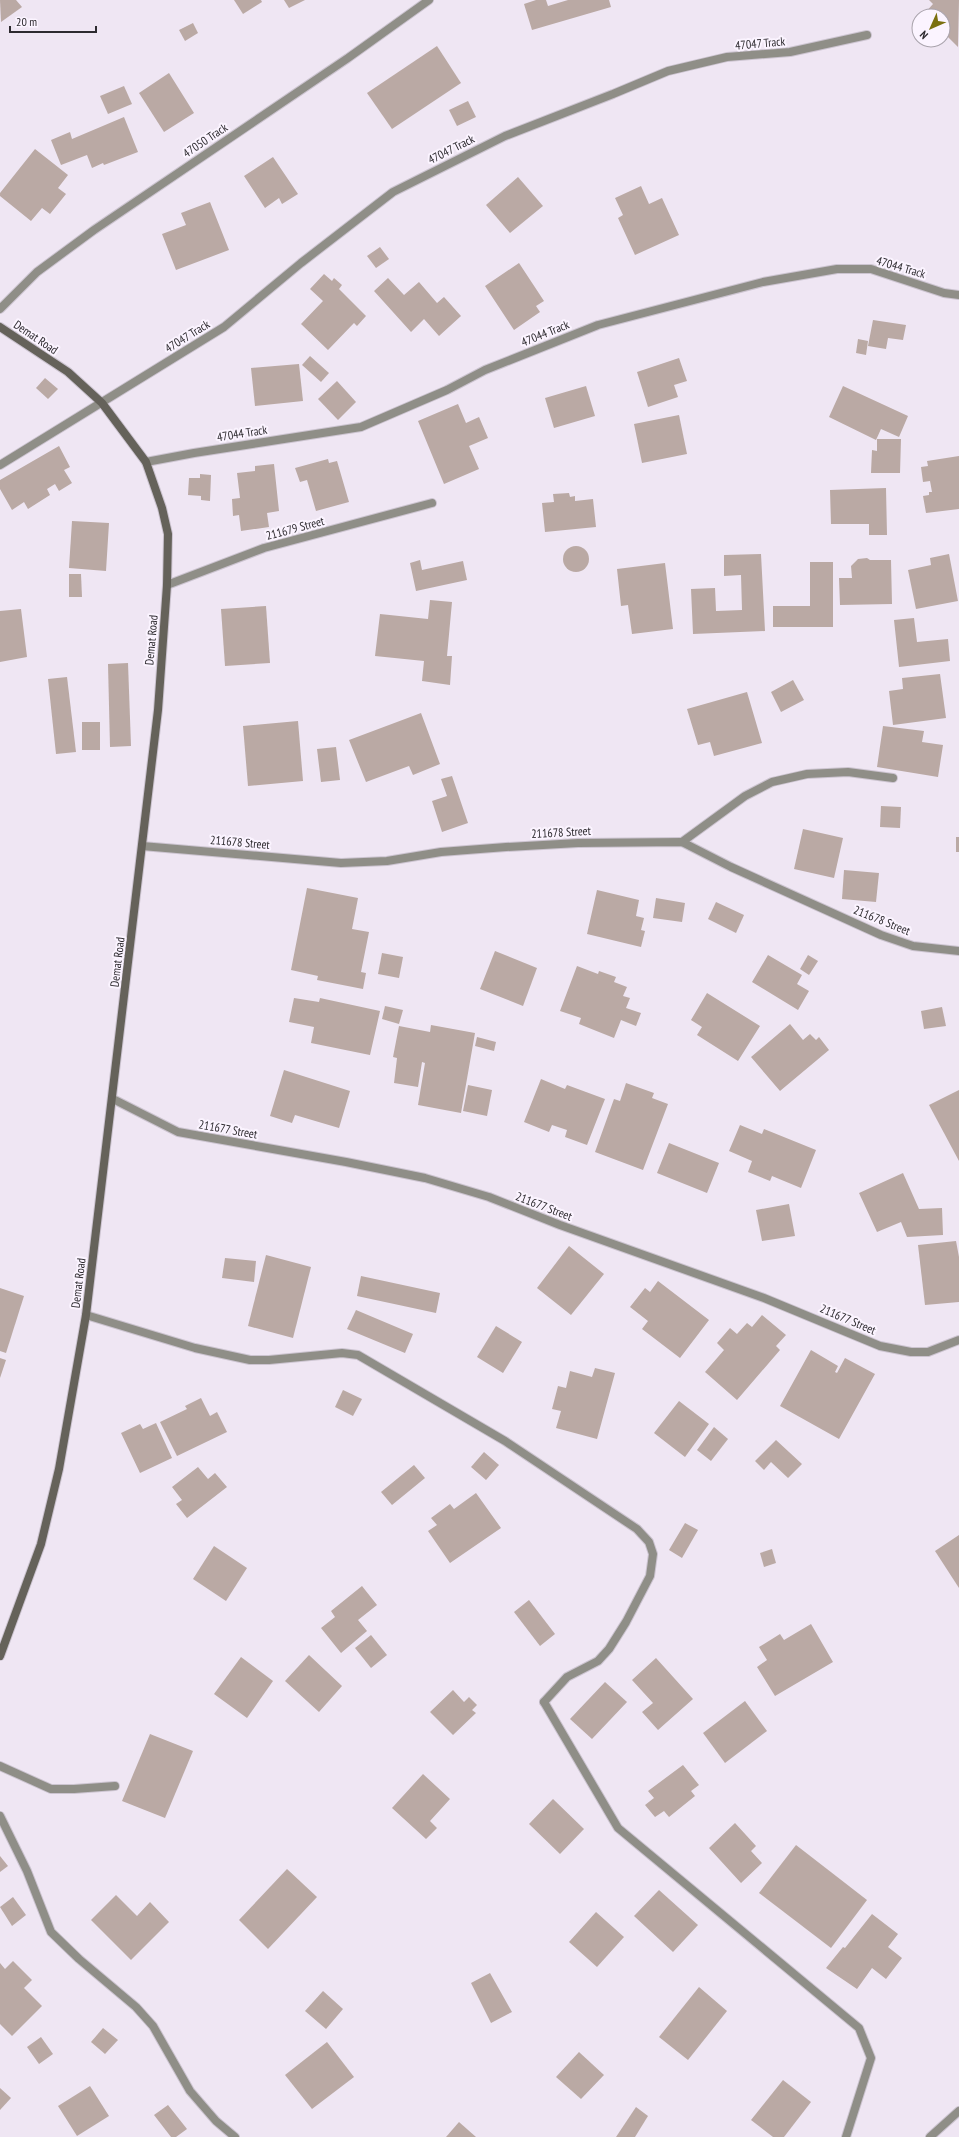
<svg xmlns="http://www.w3.org/2000/svg" width="959" height="2137" font-family="'PT Sans Narrow',sans-serif">
	<style>
		.building { fill: #baa9a4 }
		.lines { fill: none; stroke-linecap: round; stroke-linejoin: round }
		.lane-casing { stroke: #ccc4d0; stroke-width: 10 }
		.street-casing { stroke: #ccc4d0; stroke-width: 10 }
		.secondary-casing { stroke: #ccc4d0; stroke-width: 10 }
		.lane { stroke: #8f8e87; stroke-width: 8 }
		.street { stroke: #8f8e87; stroke-width: 8 }
		.secondary { stroke: #65625a; stroke-width: 8 }
		.labels { text-anchor: middle; dominant-baseline: central; stroke-width: 4; stroke-linejoin: round; paint-order: stroke }
		.street-label { font-size: 12px; fill: #2d2a2f; stroke: #fbf4ff }
	</style>
	<rect width="100%" height="100%" fill="#efe6f3"/>
	<g class="building">
		<polygon points="0,0 16,0 22,7 1,22"/>
		<polygon points="234,0 261,0 262,2 243,14"/>
		<polygon points="284,0 305,0 289,8"/>
		<polygon points="536,0 546,0 548,6 568,0 609,0 611,7 532,30 524,4"/>
		<polygon points="929,0 959,0 958,47 943,32 943,16 924,14 933,4"/>
		<polygon points="193,23 198,33 185,41 179,30"/>
		<polygon points="437,46 461,83 392,129 367,93"/>
		<polygon points="169,73 194,113 164,132 139,93"/>
		<polygon points="124,86 132,104 108,114 100,96"/>
		<polygon points="468,101 476,117 457,126 449,110"/>
		<polygon points="124,117 138,152 104,165 103,163 92,168 87,155 61,165 51,140 70,132 72,139"/>
		<polygon points="35,149 68,175 58,188 66,194 50,214 42,208 31,221 0,196 0,193"/>
		<polygon points="273,157 298,194 282,204 279,198 265,208 244,176"/>
		<polygon points="518,177 543,206 510,233 486,205"/>
		<polygon points="641,186 649,204 662,198 679,235 635,255 618,218 623,215 615,198"/>
		<polygon points="210,202 229,250 176,270 162,234 186,225 181,213"/>
		<polygon points="380,247 389,259 376,268 367,256"/>
		<polygon points="519,263 544,301 536,306 540,312 514,330 485,286"/>
		<polygon points="324,274 332,281 334,278 342,285 339,289 366,316 357,326 354,323 328,350 301,324 323,301 310,289"/>
		<polygon points="388,278 404,295 419,282 437,303 444,297 461,316 439,336 424,319 411,332 374,291"/>
		<polygon points="873,320 906,325 903,340 888,338 886,349 868,346"/>
		<polygon points="858,339 868,341 866,355 856,353"/>
		<polygon points="310,356 329,373 321,382 302,365"/>
		<polygon points="679,358 687,381 674,385 678,397 648,407 637,372"/>
		<polygon points="299,364 303,401 255,406 251,368"/>
		<polygon points="45,378 58,389 48,399 36,388"/>
		<polygon points="337,381 356,402 338,420 318,399"/>
		<polygon points="586,386 595,416 554,428 545,398"/>
		<polygon points="843,386 908,416 899,437 881,429 876,440 829,417"/>
		<polygon points="458,404 466,423 479,417 488,438 469,446 479,469 444,484 418,421"/>
		<polygon points="679,415 687,454 642,463 634,424"/>
		<polygon points="877,439 901,439 900,473 871,473 872,450 877,451"/>
		<polygon points="59,446 70,467 64,470 72,483 59,491 55,484 47,489 50,495 28,509 24,502 12,510 0,489 0,480"/>
		<polygon points="959,456 959,509 926,513 923,496 929,495 929,492 932,492 930,481 923,482 921,467 928,466 927,461"/>
		<polygon points="328,459 329,463 337,461 349,502 316,511 307,480 300,482 295,468"/>
		<polygon points="274,464 279,511 267,513 269,527 241,531 239,515 233,516 232,499 240,498 237,473 255,471 255,466"/>
		<polygon points="200,474 211,475 210,501 201,500 201,496 188,495 189,478 200,478"/>
		<polygon points="886,488 887,535 869,535 869,524 831,524 830,490"/>
		<polygon points="569,493 570,497 575,496 575,501 593,499 596,527 545,532 542,503 554,502 553,494"/>
		<polygon points="72,521 109,523 106,571 69,568"/>
		<circle cx="576" cy="559" r="13"/>
		<polygon points="761,554 765,631 693,634 691,589 715,588 716,611 742,610 741,575 724,576 724,555"/>
		<polygon points="949,554 958,601 916,609 908,570 931,565 930,558"/>
		<polygon points="867,558 870,560 891,560 892,604 840,605 839,578 852,578 851,566 858,559"/>
		<polygon points="420,560 422,570 463,561 467,580 416,591 410,563"/>
		<polygon points="810,562 833,562 833,627 773,627 773,606 810,606"/>
		<polygon points="665,563 673,629 632,634 628,605 621,606 617,569"/>
		<polygon points="69,574 81,574 82,597 69,597"/>
		<polygon points="430,600 452,602 447,656 452,656 450,685 422,681 424,661 375,656 380,614 428,619"/>
		<polygon points="266,606 270,663 225,666 221,609"/>
		<polygon points="21,609 27,657 0,662 0,611"/>
		<polygon points="914,618 917,642 948,639 950,661 899,667 894,620"/>
		<polygon points="128,663 131,746 110,747 108,664"/>
		<polygon points="940,674 946,718 893,725 889,691 903,689 902,678"/>
		<polygon points="67,677 76,752 56,754 48,679"/>
		<polygon points="793,680 804,700 781,712 771,692"/>
		<polygon points="747,692 762,743 714,756 710,742 698,745 687,709"/>
		<polygon points="421,713 440,764 413,775 409,766 366,782 349,740"/>
		<polygon points="298,721 303,781 248,786 243,726"/>
		<rect x="82" y="722" width="18" height="28"/>
		<polygon points="883,726 924,731 922,742 943,745 938,777 877,767"/>
		<polygon points="336,747 340,780 321,782 317,749"/>
		<polygon points="452,776 468,823 442,832 432,801 447,796 441,779"/>
		<polygon points="881,806 901,807 900,828 880,827"/>
		<polygon points="803,829 843,838 834,878 794,869"/>
		<rect x="956" y="837" width="3" height="15"/>
		<polygon points="844,870 879,873 876,902 842,899"/>
		<polygon points="307,888 358,898 352,929 369,932 361,972 366,973 363,989 317,980 318,976 291,970"/>
		<polygon points="597,890 639,900 636,916 644,918 641,930 645,931 641,947 587,934"/>
		<polygon points="656,898 685,903 682,922 653,918"/>
		<polygon points="716,902 744,915 736,933 708,919"/>
		<polygon points="495,951 537,968 523,1006 480,989"/>
		<polygon points="382,953 403,957 399,978 378,974"/>
		<polygon points="768,955 802,975 797,984 809,991 798,1010 752,982"/>
		<polygon points="808,955 818,961 809,975 800,969"/>
		<polygon points="577,966 598,974 599,971 616,977 614,982 627,987 623,996 630,998 626,1008 641,1013 636,1026 621,1020 614,1038 579,1024 581,1018 560,1011"/>
		<polygon points="707,993 760,1026 738,1061 697,1035 702,1027 691,1020"/>
		<polygon points="294,998 319,1002 320,998 380,1011 370,1055 311,1043 314,1027 289,1022"/>
		<polygon points="385,1006 403,1010 399,1024 382,1019"/>
		<polygon points="942,1007 946,1026 924,1029 921,1011"/>
		<polygon points="790,1024 803,1040 810,1034 816,1040 819,1037 829,1050 780,1091 751,1057"/>
		<polygon points="431,1025 475,1033 461,1113 418,1105 425,1063 422,1062 418,1087 394,1083 397,1058 393,1057 399,1026 430,1032"/>
		<polygon points="477,1037 496,1042 494,1051 475,1046"/>
		<polygon points="284,1070 350,1091 339,1128 295,1115 292,1123 270,1116"/>
		<polygon points="541,1079 565,1089 567,1085 605,1099 587,1145 565,1137 567,1130 552,1125 549,1132 524,1122"/>
		<polygon points="626,1083 654,1093 652,1098 668,1104 643,1170 595,1152 614,1099 620,1101"/>
		<polygon points="468,1085 492,1090 487,1116 463,1111"/>
		<polygon points="959,1090 959,1161 929,1105"/>
		<polygon points="740,1125 762,1134 764,1129 816,1150 801,1188 772,1176 770,1181 748,1172 752,1161 729,1151"/>
		<polygon points="669,1143 719,1163 707,1193 657,1173"/>
		<polygon points="903,1173 919,1209 942,1208 943,1235 907,1237 901,1222 877,1232 859,1193"/>
		<polygon points="789,1204 795,1236 762,1241 756,1210"/>
		<polygon points="956,1241 959,1257 959,1302 925,1305 918,1245"/>
		<polygon points="569,1246 604,1274 571,1315 537,1288"/>
		<polygon points="266,1255 311,1267 293,1338 248,1326"/>
		<polygon points="225,1258 256,1261 254,1282 222,1278"/>
		<polygon points="361,1276 440,1293 436,1313 357,1296"/>
		<polygon points="658,1281 709,1320 680,1358 642,1329 648,1321 630,1307 645,1288 650,1292"/>
		<polygon points="0,1288 24,1296 6,1353 0,1351"/>
		<polygon points="356,1310 413,1334 405,1353 347,1329"/>
		<polygon points="762,1315 786,1335 776,1346 780,1350 737,1400 705,1372 724,1350 717,1343 730,1328 737,1334 747,1323 752,1327"/>
		<polygon points="496,1326 522,1342 503,1373 477,1357"/>
		<polygon points="811,1350 838,1366 835,1372 837,1373 845,1358 875,1374 839,1439 780,1406"/>
		<polygon points="0,1358 6,1360 0,1378"/>
		<polygon points="595,1368 615,1373 597,1439 556,1428 561,1411 552,1409 558,1386 566,1388 570,1371 592,1377"/>
		<polygon points="343,1390 362,1399 353,1416 335,1407"/>
		<polygon points="201,1398 210,1416 217,1412 227,1432 177,1456 160,1422 187,1409 185,1406"/>
		<polygon points="679,1401 709,1424 685,1457 654,1433"/>
		<polygon points="156,1423 172,1458 140,1473 121,1433 140,1424 143,1429"/>
		<polygon points="714,1427 728,1439 711,1461 697,1450"/>
		<polygon points="776,1440 802,1464 788,1478 771,1462 764,1470 755,1461"/>
		<polygon points="484,1452 499,1465 486,1480 471,1467"/>
		<polygon points="414,1465 425,1478 392,1505 381,1492"/>
		<polygon points="198,1467 208,1479 215,1473 227,1487 187,1518 176,1504 182,1500 172,1487"/>
		<polygon points="476,1493 501,1528 450,1563 428,1531 437,1525 431,1518 450,1504 454,1509"/>
		<polygon points="685,1523 698,1530 682,1558 669,1550"/>
		<polygon points="959,1535 959,1588 935,1551"/>
		<polygon points="214,1546 247,1568 226,1601 193,1579"/>
		<polygon points="772,1549 776,1563 764,1567 760,1553"/>
		<polygon points="362,1586 377,1605 358,1620 367,1631 341,1653 321,1628 335,1617 331,1611"/>
		<polygon points="529,1600 555,1634 540,1646 514,1612"/>
		<polygon points="811,1624 833,1662 775,1696 757,1667 767,1660 759,1647 780,1634 784,1640"/>
		<polygon points="371,1635 387,1655 371,1668 355,1648"/>
		<polygon points="309,1655 342,1686 319,1712 285,1681"/>
		<polygon points="241,1657 273,1681 247,1718 214,1694"/>
		<polygon points="656,1658 693,1699 658,1730 642,1712 653,1703 632,1680"/>
		<polygon points="605,1682 627,1702 592,1739 570,1719"/>
		<polygon points="453,1690 464,1702 469,1697 477,1705 472,1710 476,1713 453,1735 430,1712"/>
		<polygon points="745,1701 767,1731 725,1763 703,1733"/>
		<polygon points="150,1734 193,1751 165,1818 122,1801"/>
		<polygon points="683,1765 699,1785 691,1791 695,1796 669,1817 664,1811 655,1817 645,1805 654,1798 648,1791"/>
		<polygon points="423,1774 450,1799 430,1821 437,1828 426,1839 392,1808"/>
		<polygon points="553,1799 584,1829 560,1854 529,1824"/>
		<polygon points="735,1823 756,1846 751,1851 762,1863 741,1883 709,1848"/>
		<polygon points="796,1845 867,1900 831,1948 759,1893"/>
		<polygon points="0,1856 8,1866 0,1872"/>
		<polygon points="287,1869 317,1897 268,1949 239,1920"/>
		<polygon points="659,1890 698,1925 673,1952 634,1916"/>
		<polygon points="116,1895 137,1916 150,1902 169,1922 131,1960 91,1920"/>
		<polygon points="13,1897 26,1915 12,1926 0,1907"/>
		<polygon points="596,1912 624,1937 597,1967 569,1942"/>
		<polygon points="872,1914 898,1934 888,1947 902,1958 886,1979 872,1968 857,1989 826,1968 843,1947 845,1948"/>
		<polygon points="13,1961 32,1980 24,1988 42,2006 12,2036 0,2024 0,1963 5,1969"/>
		<polygon points="490,1973 512,2012 491,2023 471,1983"/>
		<polygon points="699,1987 727,2011 688,2060 659,2037"/>
		<polygon points="323,1991 343,2009 326,2029 305,2011"/>
		<polygon points="103,2028 118,2040 105,2054 91,2042"/>
		<polygon points="41,2037 53,2054 39,2064 27,2047"/>
		<polygon points="327,2042 354,2077 312,2109 285,2075"/>
		<polygon points="579,2052 604,2075 581,2099 556,2077"/>
		<polygon points="783,2080 811,2102 784,2137 773,2137 751,2120"/>
		<polygon points="90,2086 109,2116 77,2136 58,2106"/>
		<polygon points="0,2088 11,2098 0,2110"/>
		<polygon points="168,2105 187,2129 176,2137 171,2137 154,2115"/>
		<polygon points="636,2107 648,2116 635,2137 616,2137"/>
		<polygon points="459,2122 476,2137 446,2137"/>
	</g>
	<g class="lines">
		<g class="lane-casing">
			<g id="lane">
				<polyline points="167,585 264,548 432,503"/>
				<polyline points="544,1702 618,1828 859,2028 871,2058 846,2137"/>
				<polyline points="0,1766 51,1789 74,1789 115,1786"/>
			</g>
		</g>
		<g class="street-casing">
			<g id="street">
				<polyline points="0,309 37,272 94,230 348,58 429,0"/>
				<polyline points="146,462 194,453 361,427 447,390 485,370 598,325 763,282 837,269 871,269 944,293 959,295"/>
				<polyline points="0,465 224,327 301,263 393,192 505,136 613,94 668,71 727,57 790,52 867,35"/>
				<polyline points="682,842 745,796 772,782 807,774 848,772 893,778"/>
				<polyline points="142,846 341,863 387,861 441,852 506,847 578,843 682,842 731,867 881,935 913,946 959,951"/>
				<polyline points="113,1099 178,1132 346,1162 425,1178 489,1197 560,1225 764,1298 880,1346 911,1352 928,1352 959,1340"/>
				<polyline points="86,1315 195,1348 250,1360 269,1360 342,1353 358,1355 505,1441 637,1529 649,1542 653,1554 650,1576 626,1622 609,1649 598,1661 567,1677 544,1702"/>
				<polyline points="0,1816 27,1871 51,1932 79,1959 136,2007 153,2026 190,2091 216,2121 235,2137"/>
				<polyline points="930,2137 959,2111"/>
			</g>
		</g>
		<g class="secondary-casing">
			<polyline id="secondary" points="0,327 68,372 102,403 146,462 162,508 168,534 167,585 158,710 86,1315 59,1469 41,1544 0,1656"/>
		</g>
		<use href="#lane" class="lane"/>
		<use href="#street" class="street"/>
		<use href="#secondary" class="secondary"/>
	</g>
	<g class="labels">
		<g class="street-label">
			<text transform="translate(760 43) rotate(-5)">47047 Track</text>
			<text transform="translate(205 140) rotate(-34)">47050 Track</text>
			<text transform="translate(451 149) rotate(-27)">47047 Track</text>
			<text transform="translate(901 267) rotate(16)">47044 Track</text>
			<text transform="translate(545 333) rotate(-22)">47044 Track</text>
			<text transform="translate(187 336) rotate(-32)">47047 Track</text>
			<text transform="translate(36 337) rotate(34)">Demat Road</text>
			<text transform="translate(242 433) rotate(-9)">47044 Track</text>
			<text transform="translate(295 528) rotate(-15)">211679 Street</text>
			<text transform="translate(151 640) rotate(-85)">Demat Road</text>
			<text transform="translate(561 832) rotate(-3)">211678 Street</text>
			<text transform="translate(240 842) rotate(5)">211678 Street</text>
			<text transform="translate(882 920) rotate(22)">211678 Street</text>
			<text transform="translate(117 962) rotate(-83)">Demat Road</text>
			<text transform="translate(228 1129) rotate(10)">211677 Street</text>
			<text transform="translate(544 1206) rotate(21)">211677 Street</text>
			<text transform="translate(78 1283) rotate(-83)">Demat Road</text>
			<text transform="translate(848 1319) rotate(23)">211677 Street</text>
		</g>
	</g>
	<g transform="translate(931 28) rotate(225)"><circle r="19" fill="#fbf4ff" stroke="#a9a3ac"/>
	<path d="M0-3L7 15L0 10L-7 15Z" fill="#7b7010"/>
	<text y="-6" font-size="11" font-weight="bold" text-anchor="middle" fill="#2d2a2f">N</text>
	</g>
	<path d="M10 26v6h86v-6" fill="none" stroke="#2d2a2f" stroke-width="2"/>
	<text x="16" y="26" font-size="12" fill="#2d2a2f" stroke="#fbf4ff" stroke-width="3" paint-order="stroke">20 m</text>
</svg>
